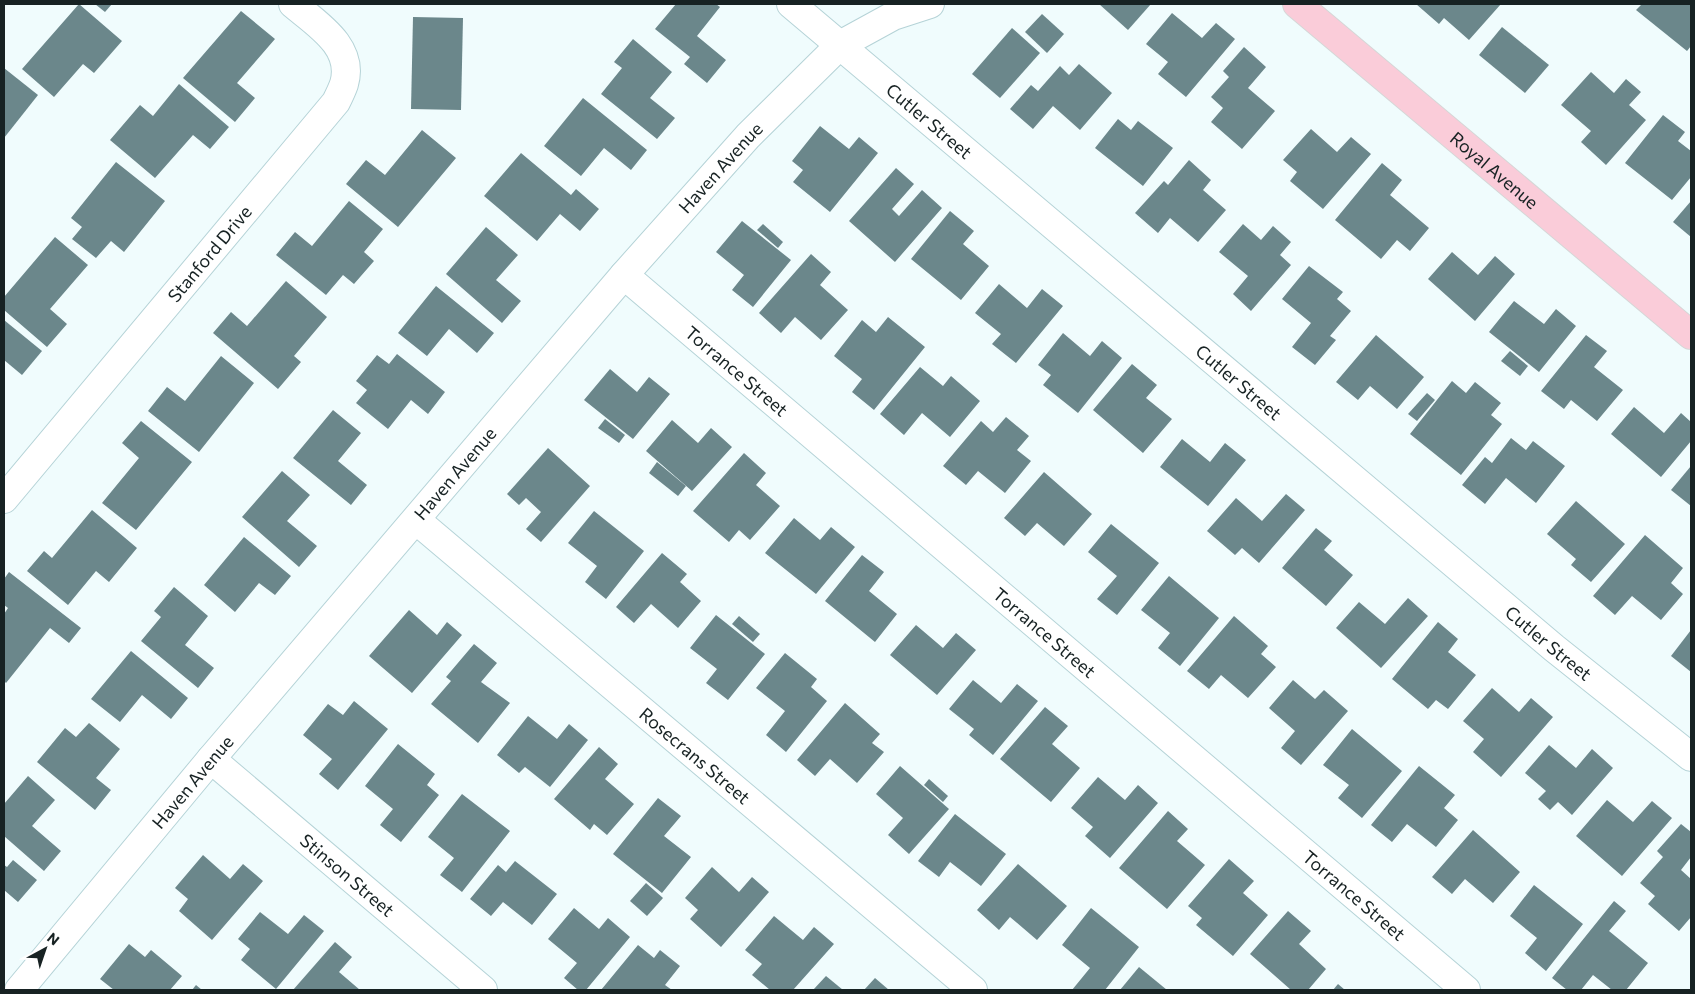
<svg xmlns="http://www.w3.org/2000/svg" width="1695" height="994" font-family="Commissioner,sans-serif">
	<style>
		.building { fill: #6b878b }
		.lines { fill: none; stroke-linecap: round; stroke-linejoin: round }
		.minor-casing { stroke: #b5d3d7; stroke-width: 30 }
		.major-casing { stroke: #d5d7d7; stroke-width: 30 }
		.minor { stroke: #fff; stroke-width: 28 }
		.major { stroke: #faccd9; stroke-width: 28 }
		.labels { text-anchor: middle; dominant-baseline: central; stroke-width: 5; stroke-linejoin: round; paint-order: stroke }
		.street-label { font-size: 18px; fill: #172223; stroke: #fff }
	</style>
	<rect width="100%" height="100%" fill="#f0fcfd"/>
	<g class="building">
		<polygon points="79,4 122,41 94,73 83,64 54,97 22,69"/>
		<polygon points="95,4 112,4 105,12"/>
		<polygon points="676,4 716,4 720,7 697,36 726,60 707,83 684,64 690,57 655,29"/>
		<polygon points="1099,4 1151,4 1128,30"/>
		<polygon points="1416,4 1501,4 1469,40 1444,18 1439,24"/>
		<polygon points="1642,4 1691,4 1691,46 1687,51 1636,10"/>
		<polygon points="241,11 275,39 237,83 255,98 235,122 183,78"/>
		<polygon points="1172,13 1202,38 1216,23 1235,39 1186,97 1158,74 1168,62 1146,44"/>
		<polygon points="1042,14 1064,34 1047,53 1025,32"/>
		<polygon points="413,17 463,18 461,110 411,109"/>
		<polygon points="1502,27 1549,65 1525,93 1479,55"/>
		<polygon points="1012,28 1040,53 1000,98 972,74"/>
		<polygon points="633,39 672,72 650,98 675,118 657,139 601,94 622,68 614,62"/>
		<polygon points="1244,47 1266,67 1248,88 1275,111 1242,149 1211,122 1223,108 1211,97 1229,77 1223,71"/>
		<polygon points="1079,64 1112,93 1080,130 1053,106 1033,129 1010,109 1031,85 1038,91 1060,66 1069,75"/>
		<polygon points="4,68 38,95 4,138"/>
		<polygon points="1591,72 1614,93 1626,79 1641,92 1629,105 1646,120 1606,165 1581,142 1591,131 1561,105"/>
		<polygon points="179,84 229,127 210,149 193,135 155,178 110,140 140,105 153,116"/>
		<polygon points="583,98 647,150 631,170 604,148 581,176 544,146"/>
		<polygon points="1663,115 1685,132 1678,141 1691,151 1691,177 1672,200 1625,163"/>
		<polygon points="1118,119 1131,130 1138,121 1173,148 1143,186 1095,148"/>
		<polygon points="820,126 849,149 859,137 878,153 830,212 793,182 803,170 792,161"/>
		<polygon points="1311,129 1337,152 1351,137 1371,154 1323,209 1290,181 1297,172 1283,160"/>
		<polygon points="422,130 456,158 398,227 346,184 366,160 385,175"/>
		<polygon points="521,153 571,195 576,189 599,209 580,231 560,214 537,241 484,196"/>
		<polygon points="1189,160 1211,180 1203,190 1226,210 1198,242 1170,218 1158,233 1135,213 1164,181 1168,185"/>
		<polygon points="116,162 165,201 124,252 111,241 96,258 72,239 82,227 71,218"/>
		<polygon points="1382,163 1402,180 1390,195 1429,228 1410,251 1397,240 1381,259 1335,220"/>
		<polygon points="896,168 914,184 892,209 899,216 922,190 942,208 895,262 849,221"/>
		<polygon points="349,201 383,229 364,252 374,261 354,284 343,275 326,295 276,255 295,232 312,246"/>
		<polygon points="1691,201 1691,237 1673,222"/>
		<polygon points="950,211 974,231 963,244 989,266 961,300 911,259"/>
		<polygon points="742,221 791,260 753,307 732,290 744,275 716,252"/>
		<polygon points="763,224 783,242 778,248 757,230"/>
		<polygon points="1243,224 1261,240 1273,226 1291,242 1280,255 1291,265 1251,311 1233,294 1248,276 1219,252"/>
		<polygon points="486,227 518,255 496,280 521,301 502,323 446,274"/>
		<polygon points="55,237 88,265 50,309 67,324 47,347 4,310 4,297"/>
		<polygon points="1452,252 1478,275 1495,256 1515,274 1475,321 1428,279"/>
		<polygon points="811,254 831,272 820,285 848,310 821,340 795,317 781,333 759,313"/>
		<polygon points="1309,266 1343,292 1337,299 1351,311 1330,336 1336,340 1315,365 1292,347 1311,323 1282,299"/>
		<polygon points="286,281 327,317 294,356 301,362 278,389 213,333 231,312 247,326"/>
		<polygon points="999,284 1027,308 1042,289 1063,306 1016,363 992,344 1001,334 975,313"/>
		<polygon points="436,286 494,333 477,353 449,329 427,356 398,333"/>
		<polygon points="1514,301 1544,324 1556,309 1576,326 1539,372 1489,332"/>
		<polygon points="888,317 925,347 874,410 852,392 862,379 834,356 862,320 876,332"/>
		<polygon points="4,320 42,351 22,375 4,360"/>
		<polygon points="1063,333 1090,356 1102,341 1122,358 1078,413 1043,385 1051,375 1038,365"/>
		<polygon points="1376,335 1424,377 1397,409 1370,386 1358,400 1336,382"/>
		<polygon points="1586,335 1607,351 1594,367 1623,390 1597,421 1571,400 1564,409 1541,391"/>
		<polygon points="1510,351 1528,366 1520,376 1501,361"/>
		<polygon points="397,354 445,392 428,414 411,400 388,429 356,403 367,390 356,381 377,355 389,364"/>
		<polygon points="221,356 254,383 199,452 148,411 167,387 185,401"/>
		<polygon points="1132,364 1157,385 1146,398 1172,419 1143,453 1093,410"/>
		<polygon points="920,367 943,386 951,376 980,401 950,437 922,413 904,435 880,414"/>
		<polygon points="610,369 637,392 649,377 670,394 633,439 584,400"/>
		<polygon points="1452,381 1466,393 1475,382 1501,403 1491,415 1502,424 1461,475 1410,434"/>
		<polygon points="1427,393 1435,400 1417,421 1408,414"/>
		<polygon points="1634,407 1664,433 1681,413 1691,422 1691,441 1661,477 1611,434"/>
		<polygon points="333,410 361,433 338,461 367,485 351,505 293,458"/>
		<polygon points="1006,417 1029,436 1017,450 1031,461 1005,493 978,471 966,485 943,466 981,421 993,432"/>
		<polygon points="605,419 625,435 619,443 598,428"/>
		<polygon points="672,420 698,443 711,428 732,447 692,491 646,451"/>
		<polygon points="141,421 192,462 136,530 102,503 139,458 122,443"/>
		<polygon points="1511,438 1526,450 1533,441 1565,466 1536,503 1506,478 1485,504 1462,485 1485,457 1492,463"/>
		<polygon points="1182,439 1210,462 1225,443 1246,460 1208,506 1160,467"/>
		<polygon points="548,448 590,486 541,542 526,529 541,512 526,498 519,505 507,494"/>
		<polygon points="744,453 766,473 756,485 780,506 750,540 739,530 729,542 693,511"/>
		<polygon points="657,462 686,486 678,496 649,473"/>
		<polygon points="1691,466 1691,506 1671,490"/>
		<polygon points="282,471 310,495 287,521 317,546 299,567 242,517"/>
		<polygon points="1044,472 1092,514 1064,546 1037,523 1025,536 1004,518"/>
		<polygon points="1286,494 1305,510 1259,563 1242,548 1235,555 1207,531 1236,498 1262,521"/>
		<polygon points="1576,501 1625,544 1591,582 1571,565 1576,559 1547,534"/>
		<polygon points="92,510 137,548 109,582 96,571 68,605 27,571 44,551 52,558"/>
		<polygon points="594,511 644,551 606,599 585,582 597,566 568,543"/>
		<polygon points="794,518 820,540 831,527 855,547 816,594 765,553"/>
		<polygon points="1111,524 1159,563 1117,615 1097,599 1117,576 1088,552"/>
		<polygon points="1316,528 1332,541 1324,550 1353,575 1326,606 1282,568"/>
		<polygon points="1645,535 1683,568 1671,583 1683,594 1661,620 1632,596 1615,615 1593,596"/>
		<polygon points="244,537 291,576 275,595 259,583 235,612 204,585"/>
		<polygon points="662,553 687,574 680,582 701,601 678,628 651,604 634,623 616,607"/>
		<polygon points="862,555 884,572 869,591 897,614 875,642 825,601"/>
		<polygon points="9,572 81,628 69,643 50,628 6,683 4,681 4,614 8,608 4,605 4,579"/>
		<polygon points="1169,576 1219,618 1180,666 1158,648 1170,633 1141,610"/>
		<polygon points="174,587 208,616 185,645 214,668 198,688 141,641 161,617 154,611"/>
		<polygon points="1408,598 1428,616 1381,668 1336,628 1359,602 1385,624"/>
		<polygon points="409,610 437,635 447,622 462,635 412,693 369,656"/>
		<polygon points="716,615 765,654 728,700 706,683 717,669 690,648"/>
		<polygon points="739,616 760,634 753,642 732,624"/>
		<polygon points="1234,616 1268,646 1261,654 1276,667 1248,698 1221,675 1209,689 1187,671"/>
		<polygon points="1438,622 1458,639 1448,652 1476,675 1448,709 1436,700 1428,709 1392,679"/>
		<polygon points="916,625 943,648 956,633 976,650 937,695 890,655"/>
		<polygon points="1691,630 1691,672 1671,656"/>
		<polygon points="474,644 497,663 481,682 510,703 478,743 431,704 451,681 446,677"/>
		<polygon points="131,651 188,698 171,719 142,695 120,722 91,699"/>
		<polygon points="785,653 817,679 811,687 827,701 786,752 766,735 785,711 756,688"/>
		<polygon points="973,680 1001,703 1017,684 1038,701 993,755 969,735 974,729 949,709"/>
		<polygon points="1293,680 1315,699 1324,690 1348,711 1301,765 1281,748 1295,731 1269,708"/>
		<polygon points="1492,688 1519,712 1531,698 1553,717 1501,777 1473,752 1484,739 1463,721"/>
		<polygon points="354,701 388,729 338,790 319,774 332,759 303,735 328,704 343,715"/>
		<polygon points="845,703 880,734 872,743 884,752 857,783 830,759 815,776 797,760"/>
		<polygon points="1045,707 1068,726 1052,744 1080,768 1051,802 1000,759"/>
		<polygon points="528,716 557,739 569,724 588,740 550,787 525,767 519,773 497,755"/>
		<polygon points="89,723 120,749 96,778 111,790 95,810 37,762 65,728 76,737"/>
		<polygon points="1352,729 1402,771 1362,818 1338,798 1349,785 1323,765"/>
		<polygon points="398,744 435,774 427,785 439,795 401,842 380,825 393,809 365,786"/>
		<polygon points="1549,745 1576,768 1592,749 1613,768 1572,815 1558,802 1550,810 1538,799 1546,791 1525,773"/>
		<polygon points="599,747 618,764 605,779 634,804 607,835 594,824 590,830 554,799"/>
		<polygon points="900,766 949,809 909,854 888,835 903,818 876,794"/>
		<polygon points="1419,766 1455,795 1444,808 1458,820 1436,847 1407,824 1392,842 1371,825"/>
		<polygon points="28,776 55,800 32,826 61,851 44,871 4,836 4,804"/>
		<polygon points="1098,777 1125,800 1138,785 1158,803 1110,858 1085,836 1093,827 1071,808"/>
		<polygon points="929,779 948,796 943,802 924,785"/>
		<polygon points="462,794 510,831 462,892 440,875 454,858 428,837"/>
		<polygon points="658,798 681,816 664,836 691,857 662,893 613,854"/>
		<polygon points="1607,800 1633,822 1652,801 1672,818 1622,876 1576,836"/>
		<polygon points="1168,811 1188,829 1177,841 1205,865 1167,909 1119,868"/>
		<polygon points="955,814 1006,854 981,886 950,862 939,877 918,861"/>
		<polygon points="1681,824 1691,832 1691,857 1681,870 1691,879 1691,917 1679,931 1648,904 1655,896 1640,883 1663,857 1657,851"/>
		<polygon points="1473,830 1520,872 1493,903 1465,879 1452,894 1432,877"/>
		<polygon points="203,855 230,879 243,864 263,881 212,940 179,911 188,899 175,888"/>
		<polygon points="1229,859 1254,881 1243,893 1268,915 1233,956 1196,925 1202,918 1188,906"/>
		<polygon points="13,860 37,880 18,902 4,890 4,865 7,867"/>
		<polygon points="515,861 557,894 532,925 503,902 491,916 470,899 498,865 506,872"/>
		<polygon points="1018,864 1067,906 1037,940 1010,917 999,930 977,910"/>
		<polygon points="712,867 739,892 752,877 769,892 721,947 690,919 698,910 685,898"/>
		<polygon points="646,883 663,898 647,916 630,901"/>
		<polygon points="1534,885 1583,924 1546,971 1525,953 1537,938 1510,916"/>
		<polygon points="1614,901 1626,911 1609,931 1648,963 1626,990 1612,990 1593,975 1581,990 1567,990 1552,978"/>
		<polygon points="574,908 599,929 608,918 630,937 586,990 578,990 564,978 577,963 548,939"/>
		<polygon points="1091,908 1139,947 1105,990 1072,990 1090,968 1062,945"/>
		<polygon points="1288,911 1311,931 1299,944 1326,969 1308,990 1291,990 1250,954"/>
		<polygon points="260,912 288,934 304,915 324,931 276,989 241,960 250,949 238,939"/>
		<polygon points="774,916 803,940 814,927 834,944 793,990 770,990 752,975 762,964 745,950"/>
		<polygon points="335,942 352,957 339,972 360,990 293,990"/>
		<polygon points="129,944 145,957 151,950 182,976 170,990 114,990 100,979"/>
		<polygon points="638,945 654,958 660,950 680,966 665,985 672,990 601,990"/>
		<polygon points="1139,967 1167,990 1120,990"/>
		<polygon points="826,976 843,990 813,990"/>
		<polygon points="875,978 889,990 864,990"/>
		<polygon points="1338,984 1345,990 1333,990"/>
		<polygon points="196,985 202,990 192,990"/>
	</g>
	<g class="lines">
		<g class="minor-casing">
			<g id="minor">
				<path id="s1" d="M 791,4 L 1554,648 L 1691,757"/>
				<path id="s2" d="M 624,275 L 1466,990"/>
				<path id="s3" d="M 4,499 L 336,102 C 339,96 342,90 344,84 C 355,47 317,24 293,4"/>
				<path id="s4" d="M 416,520 L 973,990"/>
				<path id="s5" d="M 211,759 L 483,990"/>
				<path id="s6" d="M 19,990 L 211,759 L 624,275 L 748,136 L 840,45 L 893,16 L 930,4"/>
			</g>
		</g>
		<g class="major-casing">
			<g id="major">
				<path id="s7" d="M 1297,4 L 1691,335"/>
			</g>
		</g>
		<use href="#minor" class="minor"/>
		<use href="#major" class="major"/>
	</g>
	<g class="labels">
		<g class="street-label">
			<text stroke="none"><textPath href="#s1" startOffset="181">Cutler Street</textPath></text>
			<text stroke="none"><textPath href="#s6" startOffset="1081">Haven Avenue</textPath></text>
			<text stroke="none"><textPath href="#s7" startOffset="258">Royal Avenue</textPath></text>
			<text stroke="none"><textPath href="#s3" startOffset="320">Stanford Drive</textPath></text>
			<text stroke="none"><textPath href="#s2" startOffset="148">Torrance Street</textPath></text>
			<text stroke="none"><textPath href="#s1" startOffset="586">Cutler Street</textPath></text>
			<text stroke="none"><textPath href="#s6" startOffset="676">Haven Avenue</textPath></text>
			<text stroke="none"><textPath href="#s2" startOffset="552">Torrance Street</textPath></text>
			<text stroke="none"><textPath href="#s1" startOffset="991">Cutler Street</textPath></text>
			<text stroke="none"><textPath href="#s4" startOffset="365">Rosecrans Street</textPath></text>
			<text stroke="none"><textPath href="#s6" startOffset="271">Haven Avenue</textPath></text>
			<text stroke="none"><textPath href="#s5" startOffset="179">Stinson Street</textPath></text>
			<text stroke="none"><textPath href="#s2" startOffset="958">Torrance Street</textPath></text>
		</g>
	</g>
	<rect width="1695" height="994" fill="none" stroke="#172223" stroke-width="10"/>
	<g transform="translate(45 949) rotate(40)" stroke="#ffffff" stroke-width="4" paint-order="stroke">
	<path d="M0-4L9 19L0 12L-9 19Z" fill="#172223"/>
	<text y="-8" font-size="14" font-weight="bold" text-anchor="middle" fill="#172223">N</text>
	</g>
</svg>
